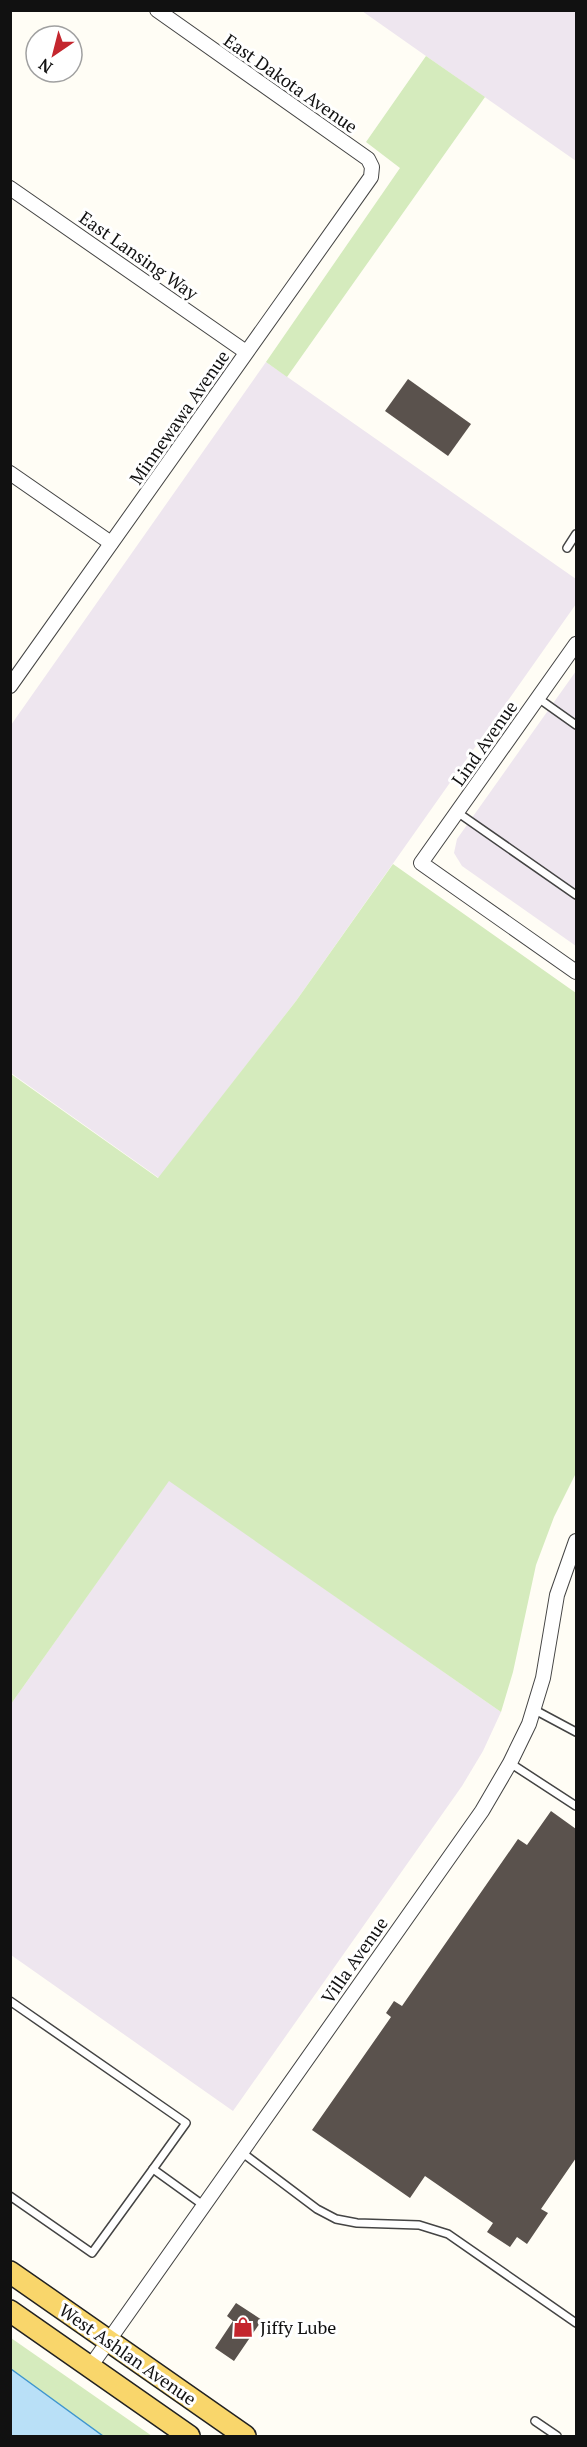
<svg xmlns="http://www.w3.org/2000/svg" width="587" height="2447" font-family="'PT Serif',serif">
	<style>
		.industrial { fill: #eee6ef }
		.green { fill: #d5ebbd }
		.water { fill: #b9e0f7; stroke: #3f96cf; stroke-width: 1.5 }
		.building { fill: #5a524d }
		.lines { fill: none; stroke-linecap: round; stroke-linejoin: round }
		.service-casing { stroke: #444; stroke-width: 10 }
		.minor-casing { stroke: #444; stroke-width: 16 }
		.primary-casing { stroke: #222; stroke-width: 24 }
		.service { stroke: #fff; stroke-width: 7 }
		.minor { stroke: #fff; stroke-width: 14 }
		.primary { stroke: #f9d66b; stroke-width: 21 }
		.labels { text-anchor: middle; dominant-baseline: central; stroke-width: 6; stroke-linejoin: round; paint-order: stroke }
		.street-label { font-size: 18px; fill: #111; stroke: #fff }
		.poi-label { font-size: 18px; fill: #111; stroke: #fff; text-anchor: start }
	</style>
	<rect width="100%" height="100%" fill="#fffdf5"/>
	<g class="industrial">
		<polygon points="362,11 576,11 576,161 426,56"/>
		<polygon points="266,362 576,579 576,604 296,1001 159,1178 11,1073 11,725"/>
		<polygon points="576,671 576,946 462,866 454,853 457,839"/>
		<polygon points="169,1480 501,1712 483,1751 462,1786 233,2111 11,1955 11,1704"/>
	</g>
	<g class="green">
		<polygon points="426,56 485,97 287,377 266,362 400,168 366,142"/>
		<polygon points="393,864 576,993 576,1473 554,1517 536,1565 513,1672 501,1712 169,1481 11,1704 11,1074 158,1178 296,1001"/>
		<polygon points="11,2338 152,2436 11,2436"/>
	</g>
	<polygon class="water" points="11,2369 103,2436 11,2436"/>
	<g class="building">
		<polygon points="408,379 471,424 448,456 385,411"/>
		<polygon points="551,1811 576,1829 576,2158 541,2209 548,2213 527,2244 517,2237 510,2247 487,2232 493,2223 425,2176 410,2198 312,2130 391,2017 386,2013 394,2001 402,2006 518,1839 527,1845"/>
		<polygon points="236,2303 262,2320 234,2361 215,2348 233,2321 227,2316"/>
	</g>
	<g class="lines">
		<g class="service-casing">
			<g id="service">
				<polyline points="567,548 576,534"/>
				<polyline points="538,698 576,725"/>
				<polyline points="457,812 576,895"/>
				<polyline points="533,1709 576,1732"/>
				<polyline points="510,1763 576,1806"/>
				<polyline points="10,2001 186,2123 153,2169 203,2205"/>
				<polyline points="240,2151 317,2209 336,2219 357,2223 419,2225 448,2234 576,2323"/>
				<polyline points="10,2196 92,2253 153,2169"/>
				<polyline points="535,2421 557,2436"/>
			</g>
		</g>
		<g class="minor-casing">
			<g id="minor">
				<polyline points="10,188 246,352"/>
				<polyline points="10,473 111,543"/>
				<polyline points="576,644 421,863 576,972"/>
				<polyline points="10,686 371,177 372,167 368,159 157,10"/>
				<polyline points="90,2367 482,1811 510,1763 529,1724 543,1678 557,1595 576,1541"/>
			</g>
		</g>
		<g class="primary-casing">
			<g id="primary">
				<polyline points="10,2272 245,2436"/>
				<polyline points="10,2311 189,2436"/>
			</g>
		</g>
		<use href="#service" class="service"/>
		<use href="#minor" class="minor"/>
		<use href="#primary" class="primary"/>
	</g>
	<defs>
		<g id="shop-bare" transform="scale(1.62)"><path d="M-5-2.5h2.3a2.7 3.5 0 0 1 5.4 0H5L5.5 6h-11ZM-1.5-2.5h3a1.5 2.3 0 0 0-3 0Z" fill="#c4262e" stroke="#fff" stroke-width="2.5" paint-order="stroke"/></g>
	</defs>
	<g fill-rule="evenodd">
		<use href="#shop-bare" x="243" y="2327"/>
	</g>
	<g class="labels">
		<g class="street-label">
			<text transform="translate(291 83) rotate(35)">East Dakota Avenue</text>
			<text transform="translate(139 255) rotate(35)">East Lansing Way</text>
			<text transform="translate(179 417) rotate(-55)">Minnewawa Avenue</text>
			<text transform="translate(484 743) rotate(-55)">Lind Avenue</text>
			<text transform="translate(354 1960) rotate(-55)">Villa Avenue</text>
			<text transform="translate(128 2354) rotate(35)">West Ashlan Avenue</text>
		</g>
		<g class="poi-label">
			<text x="260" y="2327">Jiffy Lube</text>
		</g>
	</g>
	<rect width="587" height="2447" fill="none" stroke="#111111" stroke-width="24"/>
	<g transform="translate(54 54) rotate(215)"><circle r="28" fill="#ffffff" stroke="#a0a0a0" stroke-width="1.5"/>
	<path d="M0-4.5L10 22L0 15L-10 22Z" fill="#c4262e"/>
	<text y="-9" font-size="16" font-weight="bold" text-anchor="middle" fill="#111111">N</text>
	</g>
</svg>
